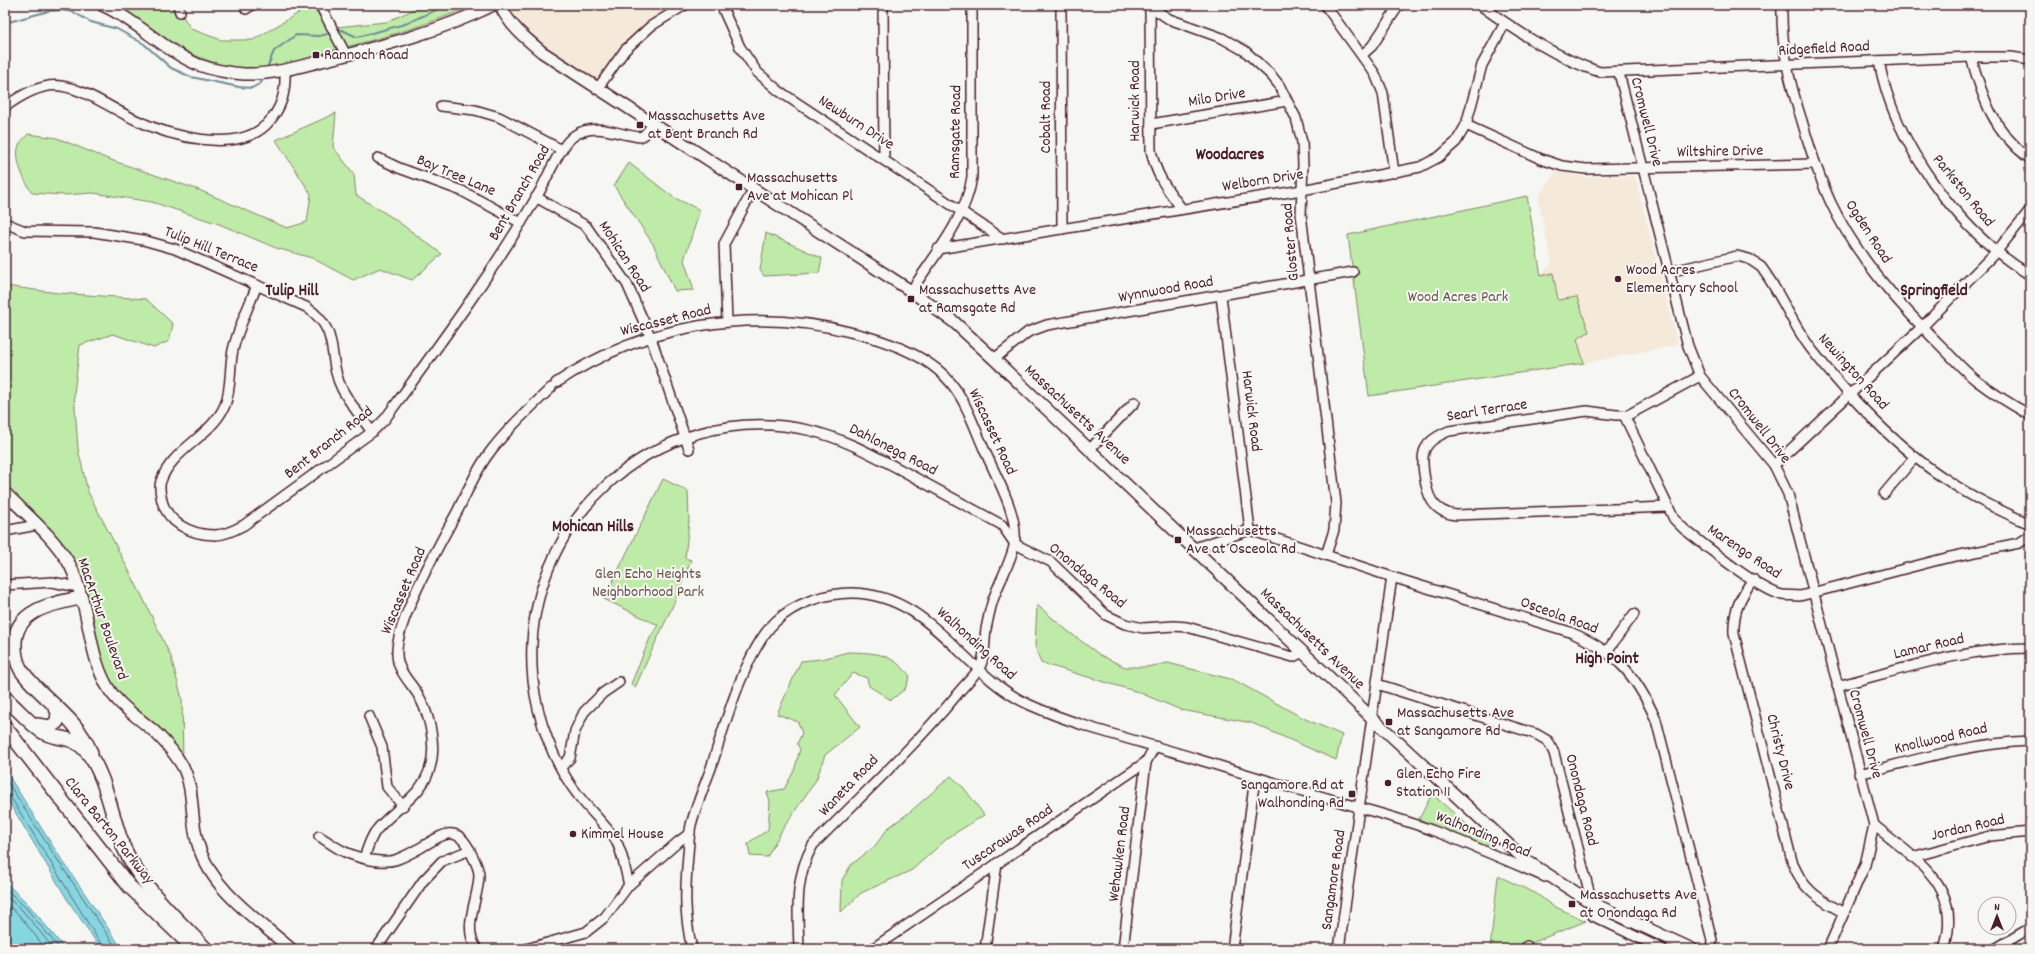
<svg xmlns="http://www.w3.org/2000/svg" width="2035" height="954" font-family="Dekko,sans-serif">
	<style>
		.built { fill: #f5e9da }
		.green { fill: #bfeba8; stroke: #84856a }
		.water { fill: #86d6e1; stroke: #6e8d98 }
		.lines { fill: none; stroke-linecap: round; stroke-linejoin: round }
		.shore { stroke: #626874; stroke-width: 1 }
		.stream { stroke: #6e8d98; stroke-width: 2 }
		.minor-casing { stroke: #4a1f2b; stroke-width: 12 }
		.major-casing { stroke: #4a1f2b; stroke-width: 14 }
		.highway-casing { stroke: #4a1f2b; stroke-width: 16 }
		.minor { stroke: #f6f6f2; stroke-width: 9 }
		.major { stroke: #f6f6f2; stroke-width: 11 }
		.highway { stroke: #f6f6f2; stroke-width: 13 }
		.poi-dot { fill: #4a1f2b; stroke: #f6f6f2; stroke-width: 1.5 }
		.labels { text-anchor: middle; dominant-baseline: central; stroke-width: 4; stroke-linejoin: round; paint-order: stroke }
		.street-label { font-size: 16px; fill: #4a1f2b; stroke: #f6f6f2 }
		.poi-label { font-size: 16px; fill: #4a1f2b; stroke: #f6f6f2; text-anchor: start }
		.park-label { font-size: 16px; fill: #67524a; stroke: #f6f6f2 }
		.neighbourhood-label { font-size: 17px; font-weight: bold; fill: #4a1f2b; stroke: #f6f6f2 }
	</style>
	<rect width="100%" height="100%" fill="#f6f6f2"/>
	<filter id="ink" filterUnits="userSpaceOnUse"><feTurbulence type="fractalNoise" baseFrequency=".025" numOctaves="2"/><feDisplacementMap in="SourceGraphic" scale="8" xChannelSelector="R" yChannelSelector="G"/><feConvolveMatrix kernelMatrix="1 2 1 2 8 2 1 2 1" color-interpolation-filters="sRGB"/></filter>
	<g filter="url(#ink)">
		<g class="built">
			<polygon points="512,5 675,5 643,29 612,61 600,77 594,81 547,50 525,30 513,16"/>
			<polygon points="1555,172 1587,177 1635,176 1678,345 1584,363 1577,339 1546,303 1540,275 1552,263 1538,198"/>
		</g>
		<g class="green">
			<path d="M 113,5 L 178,5 L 180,12 L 191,29 L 221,40 L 253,40 L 312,5 L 323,21 L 338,49 C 318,55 297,62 276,66 C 209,77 166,40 113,5 Z"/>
			<path d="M 424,5 L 474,5 C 432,23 390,36 346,47 L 336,27 L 386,22 Z"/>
			<path d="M 336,113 L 333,147 L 354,174 L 356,195 L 393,218 L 442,254 L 412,280 L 380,268 L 353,280 L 312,258 L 276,248 L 219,224 L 152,202 L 93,193 L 64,195 L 32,193 C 25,182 12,157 20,143 C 22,140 26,137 28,134 L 57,138 L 108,159 L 199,190 L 287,228 L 307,222 L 311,194 L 276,140 Z"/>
			<polygon points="629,163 673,197 700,210 684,260 694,290 675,291 653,244 614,186"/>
			<polygon points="1527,196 1541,276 1553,273 1558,300 1577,297 1589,332 1577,339 1584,363 1369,396 1348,235"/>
			<polygon points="766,233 822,258 819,273 764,276 760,270"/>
			<polygon points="5,286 58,293 146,299 173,324 169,341 154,348 113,334 80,345 74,393 78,449 88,492 141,594 171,657 182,699 183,769 107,686 70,565 5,493"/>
			<path d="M 663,479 L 688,491 L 689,521 L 685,558 L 691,560 C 676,604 653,645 635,688 L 631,684 L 650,638 L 658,625 L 604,599 Z"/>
			<polygon points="1037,605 1069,632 1100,655 1125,667 1147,667 1168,663 1234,680 1303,718 1342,735 1336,760 1252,723 1181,710 1138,692 1041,663 1035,646"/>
			<path d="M 848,652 C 876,653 890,652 910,676 L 905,689 L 891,700 L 869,686 L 867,678 L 853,673 L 835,695 L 860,727 L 825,755 L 816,780 L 782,830 L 767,857 L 750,856 L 748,843 L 768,830 L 770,801 L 767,792 L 784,789 L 794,771 L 800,749 L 797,744 L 802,733 L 798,722 L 777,714 L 801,661 L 822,659 Z"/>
			<polygon points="951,776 964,788 984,815 949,837 912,870 861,893 841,912 842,880 851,865 875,846 888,828 910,812"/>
			<polygon points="1432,794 1503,856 1419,819"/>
			<polygon points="1498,876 1537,894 1551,905 1586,921 1517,949 1490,949"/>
		</g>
		<g class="water">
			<polygon points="5,770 52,845 122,949 101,949 67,899 5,795"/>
			<polygon points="5,882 29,905 65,949 5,949"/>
		</g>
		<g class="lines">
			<g class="shore">
				<polyline points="5,778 49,847 117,949"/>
				<polyline points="5,793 10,796 104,949"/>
				<polyline points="5,888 26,908 60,949"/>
				<polyline points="5,895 23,911 54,949"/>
				<polyline points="5,903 19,915 46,949"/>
			</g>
			<g class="stream">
				<polyline points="5,23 49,11 60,10 73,12 91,22 117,29 144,44 171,68 191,77 239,87 252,88 261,83 264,76"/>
				<polyline points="337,31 342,30 357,37 372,33 405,24 447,5"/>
				<polyline points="267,68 274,51 296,35 319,36 331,33"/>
			</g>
			<g class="minor-casing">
				<g id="minor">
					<polyline points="178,5 180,12"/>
					<polyline points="320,5 346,55"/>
					<polyline points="721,5 740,47 757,72 779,91 1003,239"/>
					<polyline points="883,5 884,159"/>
					<polyline points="1061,5 1062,229"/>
					<polyline points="1148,5 1169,19 1222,38 1245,51 1271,75 1279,85 1296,118 1302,142 1303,165 1301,214 1336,503 1334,530 1326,555"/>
					<polyline points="1325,5 1375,74 1383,93 1394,173"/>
					<path d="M 1480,5 C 1515,30 1558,59 1600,72 L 1971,57 L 2011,57 L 2030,60"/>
					<path d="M 1782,5 C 1781,47 1789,81 1802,121 C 1810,149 1819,177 1831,203 C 1857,258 1900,305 1942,347 C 1953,358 1964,371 1977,381 C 1994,394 2012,405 2030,415"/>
					<path d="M 1150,7 L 1151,150 C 1156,176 1167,189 1182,209"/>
					<polyline points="246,9 252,5"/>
					<polyline points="1362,55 1372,46 1399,5"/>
					<path d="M 1971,57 C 1983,99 1993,131 2030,159"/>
					<path d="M 1879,61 C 1894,144 1959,232 2030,275"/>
					<polyline points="1619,73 1688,346 1700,376 1774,465 1788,494 1874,825 1865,865 1828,949"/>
					<polyline points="598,88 625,50 651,26 685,5"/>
					<polyline points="441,106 475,110 499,117 562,150"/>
					<path d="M 5,107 C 20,96 41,83 61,86 C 87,90 112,109 136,120 C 169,136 236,154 266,125 C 282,109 286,92 285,70"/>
					<polyline points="1151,124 1287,101"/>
					<polyline points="1466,125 1541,159 1562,166 1586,169 1815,164"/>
					<polyline points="378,158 399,168 462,191 521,223"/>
					<polyline points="536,197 586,226 627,284 651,338 689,449"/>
					<path d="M 5,223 L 25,231 L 94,232 L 143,240 L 175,249 L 306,307 C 342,330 326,358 342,389 C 350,404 362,418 372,432"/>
					<polyline points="938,249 1302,190 1420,167 1439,157 1456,142 1466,125 1482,65 1505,23"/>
					<path d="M 1669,272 L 1737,256 L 1749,259 L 1761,267 C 1781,293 1792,325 1812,350 C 1848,396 1898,449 1947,480 C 1973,498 2001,511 2030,524"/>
					<path d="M 257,285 C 249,306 238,328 233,350 C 229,368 232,387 225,405 C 213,435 171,450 161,481 C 159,486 160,491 161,496 C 165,522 190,535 215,535 C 225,535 235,530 244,525 L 372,432 L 385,419 C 440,344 494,271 540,191 C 548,176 561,144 575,135 C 596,122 618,135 640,137 L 644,135 L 653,125"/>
					<path d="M 911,291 C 934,256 966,219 972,177 L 972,5"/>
					<polyline points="1221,296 1250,530"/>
					<polyline points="727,321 724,244 753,190"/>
					<polyline points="994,359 1028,332 1047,325 1353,272"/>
					<path d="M 556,383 C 643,324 753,306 854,333 C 883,340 915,351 938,370 C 963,390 972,422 984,449 C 995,475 1021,518 1014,546 C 1010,564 999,582 993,600 C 990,609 988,619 986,629 C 984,642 986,655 980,667 C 974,677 962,687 955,697 C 912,749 861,796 813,845 C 794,877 798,913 799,949"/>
					<path d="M 1624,415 L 1674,519 L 1684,529 C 1706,546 1758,589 1782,595 C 1788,596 1794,595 1800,596 L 1946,558 L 2019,543 L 2030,536"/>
					<polyline points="1090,449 1135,402"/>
					<polyline points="1774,465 1922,327 1997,251 2030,210"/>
					<polyline points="1884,494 1915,457"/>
					<path d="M 1668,507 L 1456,515 C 1432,512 1427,495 1424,474 C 1423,467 1422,459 1424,452 C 1427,441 1439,435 1449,431 L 1587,411 L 1616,415 L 1628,415 L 1700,376"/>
					<polyline points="5,531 37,525"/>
					<path d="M 1194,548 L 1250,530 L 1392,577 L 1570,632 C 1616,652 1636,674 1656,720 L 1712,940 L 1711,949"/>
					<path d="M 1753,579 C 1740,598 1733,611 1734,634 L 1792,861 C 1802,890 1819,899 1844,913"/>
					<polyline points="5,585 52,582 78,587"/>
					<polyline points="1607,651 1634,614"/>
					<polyline points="1377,684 1536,734 1548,741 1554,753 1592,903 1593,916 1662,949"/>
					<path d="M 1837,686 C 1900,670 1964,648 2030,648"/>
					<polyline points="369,716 382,747 387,787 403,806"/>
					<polyline points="561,767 570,758 575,731 584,712 603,693 619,682"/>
					<path d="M 1859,774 C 1916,760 1971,743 2030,741"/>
					<path d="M 1874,825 C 1917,861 1964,885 1944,949"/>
					<path d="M 319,836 C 327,841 336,848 345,852 C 358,858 381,864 395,860 C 404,857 413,852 420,848 C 438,838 454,822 468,847 C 472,856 479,866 479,875 C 479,899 461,927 477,949"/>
					<polyline points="1912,857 1990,836 2030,832"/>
					<path d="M 364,858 C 367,850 370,839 375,832 C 393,808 424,797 431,764 C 436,742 429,712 417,693 C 409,681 397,670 397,654 C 395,622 442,540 458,510 C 467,492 475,473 487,456 C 505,431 528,410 551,388"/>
					<path d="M 629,885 C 625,870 623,852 615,839 C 604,823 589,810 578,795 C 554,764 537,719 533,680 C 517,526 654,397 808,430 C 843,438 873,455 905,472 C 937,490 969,507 1002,525 L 1015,544 L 1051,562 L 1106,615 L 1125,624 L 1143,628 L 1174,626 L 1187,627 L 1293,657 L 1303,652"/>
					<polyline points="376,949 423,881 442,861 470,850"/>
					<polyline points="526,949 586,932 605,917 629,885 678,842 690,833"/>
					<path d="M 692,949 C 684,914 685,890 688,854 C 689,845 689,834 691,825 C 696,806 704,787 711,768 C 724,727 745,651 775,622 C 795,603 825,593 852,593 C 932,594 963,675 1030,705 C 1084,729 1144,742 1200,760 C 1246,774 1291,788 1337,801 C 1370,811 1403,819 1434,831 C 1472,845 1508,861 1545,877"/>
					<polyline points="872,949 1146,762 1155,746"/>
					<polyline points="985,949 997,863"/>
					<polyline points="1123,949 1146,762"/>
					<polyline points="1232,949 1255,778"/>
					<polyline points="1339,949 1392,577"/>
					<polyline points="1527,949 1527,946"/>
					<polyline points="1995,949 2030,928"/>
				</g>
			</g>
			<g class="major-casing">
				<g id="major">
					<path d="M 102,5 C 137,20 163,50 199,65 C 213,70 229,73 244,74 C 273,75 301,66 330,59 C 386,45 441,31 493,5"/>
					<path d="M 500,5 C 509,25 525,38 542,52 L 911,291 L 954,322 L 994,359 L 1371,717 L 1525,860 L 1592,903 L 1692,949"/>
					<path d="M 5,493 C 27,515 54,537 70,565 C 75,575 79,588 82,599 C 90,627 92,660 107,686 C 119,707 140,718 157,734 C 167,744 176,755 183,767 C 195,790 190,820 198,844 C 211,890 257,919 291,949"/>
				</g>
			</g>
			<g class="highway-casing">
				<g id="highway">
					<path d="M 81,598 C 54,603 13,610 15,646 C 15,654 17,663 21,670 C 43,701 76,715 91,753"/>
					<path d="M 5,698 C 17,708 28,722 41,731 C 55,741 71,733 87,752 C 106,774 112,820 124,848 C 142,888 176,918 206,949"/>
					<polyline points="37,725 50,727 57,722 58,712 54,705"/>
					<polyline points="5,727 129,886 194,949"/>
				</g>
			</g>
			<use href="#minor" class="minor"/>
			<use href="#major" class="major"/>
			<use href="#highway" class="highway"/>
		</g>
	</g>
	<g class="poi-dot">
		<rect x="312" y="51" width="8" height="8" rx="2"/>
		<rect x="636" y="121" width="8" height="8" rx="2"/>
		<rect x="735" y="183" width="8" height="8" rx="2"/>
		<circle cx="1618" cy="279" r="4"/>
		<rect x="907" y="295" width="8" height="8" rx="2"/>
		<rect x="1174" y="536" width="8" height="8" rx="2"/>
		<rect x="1385" y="718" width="8" height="8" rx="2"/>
		<circle cx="1388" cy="783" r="4"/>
		<rect x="1348" y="790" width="8" height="8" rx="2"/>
		<circle cx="573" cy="834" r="4"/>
		<rect x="1568" y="900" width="8" height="8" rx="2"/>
	</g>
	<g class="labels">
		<g class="street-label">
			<text transform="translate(1824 49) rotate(-3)">Ridgefield Road</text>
			<text transform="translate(1217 98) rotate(-9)">Milo Drive</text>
			<text transform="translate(1135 101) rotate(-90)">Harwick Road</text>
			<text transform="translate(1046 117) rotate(-90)">Cobalt Road</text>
			<text transform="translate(1646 122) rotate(76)">Cromwell Drive</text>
			<text transform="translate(856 123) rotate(33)">Newburn Drive</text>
			<text transform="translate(956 132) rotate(-89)">Ramsgate Road</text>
			<text transform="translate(1720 152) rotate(-1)">Wiltshire Drive</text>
			<text transform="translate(456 176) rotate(23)">Bay Tree Lane</text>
			<text transform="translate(1263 181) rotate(-9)">Welborn Drive</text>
			<text transform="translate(1963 191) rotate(51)">Parkston Road</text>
			<text transform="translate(520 193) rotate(-60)">Bent Branch Road</text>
			<text transform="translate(1868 232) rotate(57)">Ogden Road</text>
			<text transform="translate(1291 242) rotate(-95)">Gloster Road</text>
			<text transform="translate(211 250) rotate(22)">Tulip Hill Terrace</text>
			<text transform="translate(624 257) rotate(57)">Mohican Road</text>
			<text transform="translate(1166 290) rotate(-10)">Wynnwood Road</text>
			<text transform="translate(666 321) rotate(-14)">Wiscasset Road</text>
			<text transform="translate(1853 372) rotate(48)">Newington Road</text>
			<text transform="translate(1251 411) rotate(83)">Harwick Road</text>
			<text transform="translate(1487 411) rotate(-9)">Searl Terrace</text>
			<text transform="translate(1077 415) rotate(43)">Massachusetts Avenue</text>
			<text transform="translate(1759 426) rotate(52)">Cromwell Drive</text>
			<text transform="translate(992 432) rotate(65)">Wiscasset Road</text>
			<text transform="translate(329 443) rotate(-38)">Bent Branch Road</text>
			<text transform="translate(893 450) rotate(27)">Dahlonega Road</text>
			<text transform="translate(1744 552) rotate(34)">Marengo Road</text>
			<text transform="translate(1087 576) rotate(39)">Onondaga Road</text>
			<text transform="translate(404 591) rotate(-67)">Wiscasset Road</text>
			<text transform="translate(1559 616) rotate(20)">Osceola Road</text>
			<text transform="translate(102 619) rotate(71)">MacArthur Boulevard</text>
			<text transform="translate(1312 639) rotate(44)">Massachusetts Avenue</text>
			<text transform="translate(976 644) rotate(42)">Walhonding Road</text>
			<text transform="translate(1929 647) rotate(-13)">Lamar Road</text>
			<text transform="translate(1865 734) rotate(75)">Cromwell Drive</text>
			<text transform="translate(1941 739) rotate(-13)">Knollwood Road</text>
			<text transform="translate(1780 752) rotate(76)">Christy Drive</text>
			<text transform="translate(849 786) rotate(-46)">Waneta Road</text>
			<text transform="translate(1581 800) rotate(76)">Onondaga Road</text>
			<text transform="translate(1968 828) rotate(-13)">Jordan Road</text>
			<text transform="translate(109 831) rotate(51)">Clara Barton Parkway</text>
			<text transform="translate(1483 835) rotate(22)">Walhonding Road</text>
			<text transform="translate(1008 838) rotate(-34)">Tuscarawas Road</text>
			<text transform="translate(1120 854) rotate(-83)">Wehawken Road</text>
			<text transform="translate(1334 880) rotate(-82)">Sangamore Road</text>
		</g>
		<g class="poi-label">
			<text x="324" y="55">Rannoch Road</text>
			<text x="648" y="116">Massachusetts Ave<tspan x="648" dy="18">at Bent Branch Rd</tspan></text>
			<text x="747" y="178">Massachusetts<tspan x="747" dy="18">Ave at Mohican Pl</tspan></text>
			<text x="1626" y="270">Wood Acres<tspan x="1626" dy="18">Elementary School</tspan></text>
			<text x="919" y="290">Massachusetts Ave<tspan x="919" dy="18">at Ramsgate Rd</tspan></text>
			<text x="1186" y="531">Massachusetts<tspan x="1186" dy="18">Ave at Osceola Rd</tspan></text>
			<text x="1397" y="713">Massachusetts Ave<tspan x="1397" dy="18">at Sangamore Rd</tspan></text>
			<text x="1396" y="774">Glen Echo Fire<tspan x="1396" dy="18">Station 11</tspan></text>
			<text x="1344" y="785" text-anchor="end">Sangamore Rd at<tspan x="1344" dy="18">Walhonding Rd</tspan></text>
			<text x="581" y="834">Kimmel House</text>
			<text x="1580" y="895">Massachusetts Ave<tspan x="1580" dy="18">at Onondaga Rd</tspan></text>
		</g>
		<g class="park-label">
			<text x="1458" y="297">Wood Acres Park</text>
			<text x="648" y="574">Glen Echo Heights<tspan x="648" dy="18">Neighborhood Park</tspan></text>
		</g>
		<g class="neighbourhood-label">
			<text x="1230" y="156">Woodacres</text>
			<text x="292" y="292">Tulip Hill</text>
			<text x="1934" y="292">Springfield</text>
			<text x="593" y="528">Mohican Hills</text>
			<text x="1607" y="660">High Point</text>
		</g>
	</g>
	<rect width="2035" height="954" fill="none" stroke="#f6f6f2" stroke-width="20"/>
	<rect x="10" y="10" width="2015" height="934" fill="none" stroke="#4a1f2b" stroke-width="1.5" filter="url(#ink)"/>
	<g transform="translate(1997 916)"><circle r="19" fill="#f6f6f2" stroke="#b1a0a2"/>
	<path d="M0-3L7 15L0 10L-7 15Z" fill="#4a1f2b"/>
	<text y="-6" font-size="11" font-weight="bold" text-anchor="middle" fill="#4a1f2b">N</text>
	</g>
</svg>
